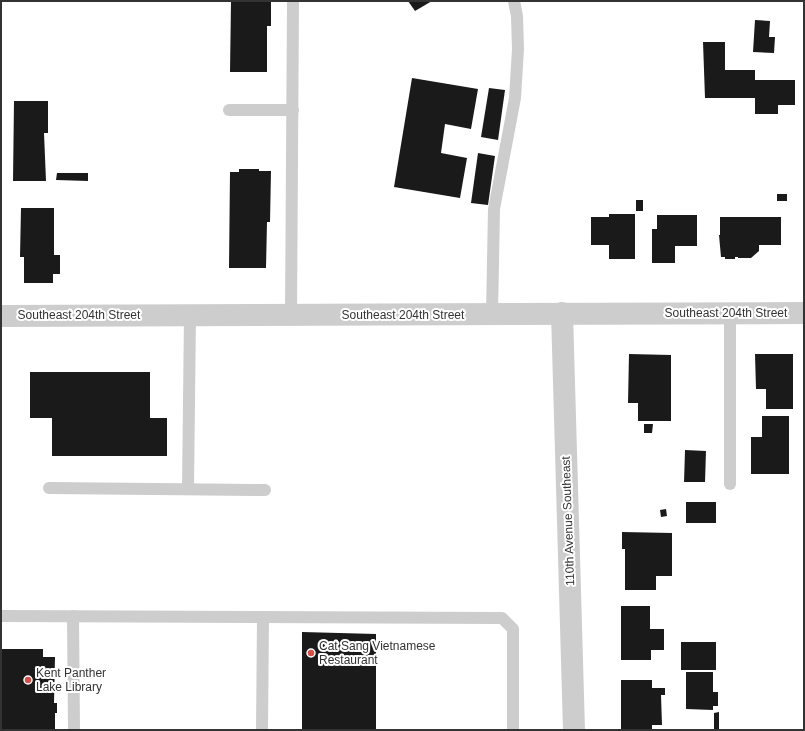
<svg xmlns="http://www.w3.org/2000/svg" width="805" height="731" font-family="Helvetica,sans-serif">
	<style>
		.building { fill: #1a1a1a }
		.lines { fill: none; stroke-linecap: round; stroke-linejoin: round }
		.lane { stroke: #cdcdcd; stroke-width: 12 }
		.street { stroke: #cdcdcd; stroke-width: 22 }
		.poi-dot { fill: #d4514a; stroke: #fff; stroke-width: 1.5 }
		.labels { text-anchor: middle; dominant-baseline: central; stroke-width: 4; stroke-linejoin: round; paint-order: stroke }
		.street-label { font-size: 12px; fill: #333; stroke: #fff }
		.poi-label { font-size: 12px; fill: #333; stroke: #fff; text-anchor: start }
	</style>
	<rect width="100%" height="100%" fill="#fff"/>
	<g class="building">
		<polygon points="231,1 271,1 271,26 267,26 267,72 230,72"/>
		<polygon points="408,1 432,1 415,11"/>
		<polygon points="755,20 770,21 769,37 775,37 774,53 753,52"/>
		<polygon points="703,42 725,42 725,70 755,70 755,80 795,80 795,105 778,105 778,114 755,114 755,98 705,98"/>
		<polygon points="412,78 478,89 471,129 445,124 441,153 467,158 460,198 394,187"/>
		<polygon points="489,88 505,90 498,140 481,137"/>
		<polygon points="14,101 48,101 48,133 44,133 46,181 13,181"/>
		<polygon points="478,153 495,156 488,205 471,203"/>
		<polygon points="239,169 259,169 259,171 271,171 270,222 267,222 266,268 229,268 230,172 239,172"/>
		<polygon points="57,173 88,173 88,181 56,180"/>
		<rect x="777" y="194" width="10" height="7"/>
		<rect x="636" y="200" width="7" height="11"/>
		<polygon points="21,208 54,208 54,255 60,255 60,274 53,274 53,283 24,283 24,257 20,257"/>
		<polygon points="609,214 635,214 635,259 609,259 609,245 591,245 591,217 609,217"/>
		<polygon points="657,215 697,215 697,246 675,246 675,263 652,263 652,229 657,229"/>
		<polygon points="720,217 781,217 781,245 759,245 759,251 751,258 738,258 738,257 735,257 735,259 725,259 725,257 721,257 719,235 720,235"/>
		<polygon points="629,354 671,355 671,421 638,421 638,403 628,403"/>
		<polygon points="755,354 793,354 793,409 766,409 766,389 756,389"/>
		<polygon points="30,372 150,372 150,418 167,418 167,456 52,456 52,418 30,418"/>
		<polygon points="762,416 789,416 789,474 751,474 751,437 762,437"/>
		<polygon points="644,424 653,424 652,433 644,433"/>
		<polygon points="685,450 706,451 705,482 684,482"/>
		<rect x="686" y="502" width="30" height="21"/>
		<polygon points="666,509 667,516 661,517 660,510"/>
		<polygon points="622,532 672,533 672,576 656,576 656,590 625,590 625,549 622,549"/>
		<polygon points="621,606 650,606 650,629 664,629 664,650 651,650 651,660 621,660"/>
		<polygon points="302,632 376,634 376,730 302,730"/>
		<rect x="681" y="642" width="35" height="28"/>
		<polygon points="1,649 43,649 43,657 55,657 54,703 57,703 57,713 55,713 55,730 1,730"/>
		<polygon points="686,672 713,672 713,692 718,692 718,706 713,706 713,710 686,709"/>
		<polygon points="621,680 652,680 652,688 665,688 665,695 661,695 662,725 652,725 652,730 621,730"/>
		<polygon points="719,712 719,729 714,729 714,713"/>
	</g>
	<g class="lines">
		<g class="lane">
			<polyline points="229,110 293,110"/>
			<polyline points="730,313 730,484"/>
			<polyline points="492,314 494,209 515,98 518,49 517,16 514,1"/>
			<polyline points="291,315 293,1"/>
			<polyline points="49,488 265,490"/>
			<polyline points="188,489 190,315"/>
			<polyline points="1,616 502,618 513,629 513,730"/>
			<polyline points="73,616 74,730"/>
			<polyline points="262,730 263,617"/>
		</g>
		<g class="street">
			<polyline points="562,313 574,730"/>
			<polyline points="1,316 804,313"/>
		</g>
	</g>
	<g class="poi-dot">
		<circle cx="311" cy="653" r="4"/>
		<circle cx="28" cy="680" r="4"/>
	</g>
	<g class="labels">
		<g class="street-label">
			<text x="726" y="313">Southeast 204th Street</text>
			<text x="79" y="315">Southeast 204th Street</text>
			<text x="403" y="315">Southeast 204th Street</text>
			<text transform="translate(568 521) rotate(-92)">110th Avenue Southeast</text>
		</g>
		<g class="poi-label">
			<text x="319" y="646">Cat Sang Vietnamese<tspan x="319" dy="14">Restaurant</tspan></text>
			<text x="36" y="673">Kent Panther<tspan x="36" dy="14">Lake Library</tspan></text>
		</g>
	</g>
	<rect width="805" height="731" fill="none" stroke="#333333" stroke-width="4"/>
</svg>
